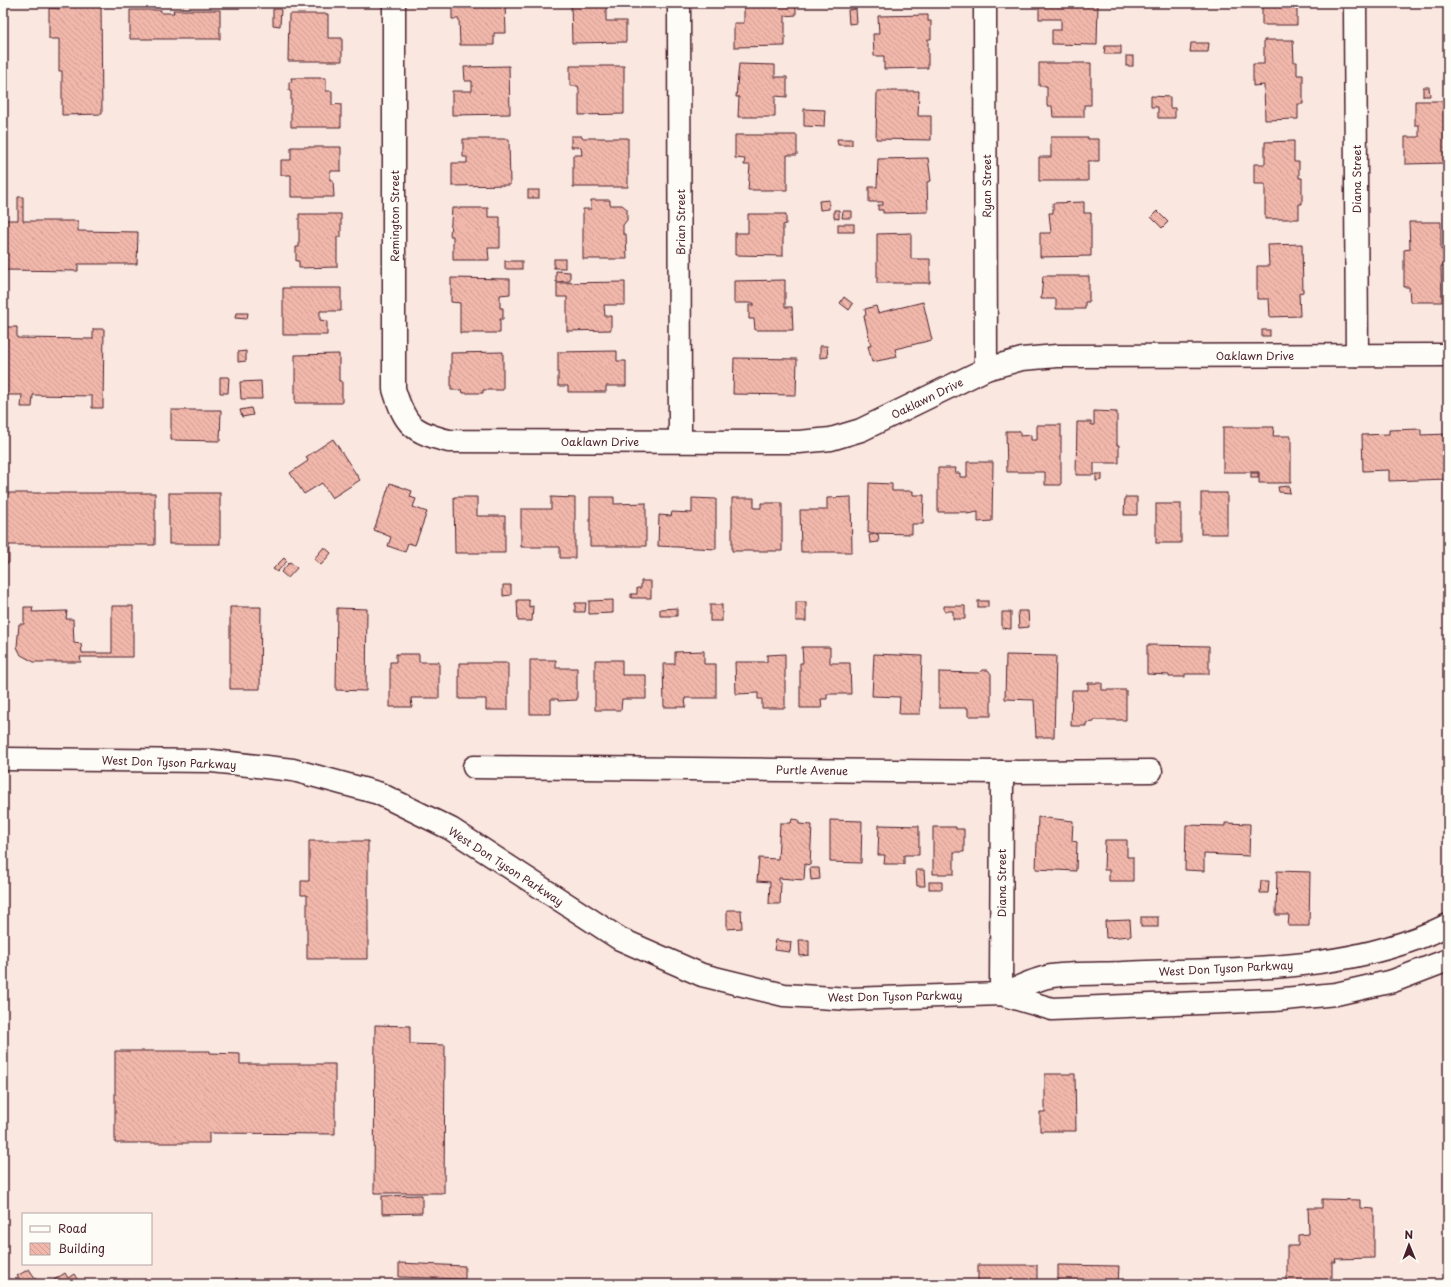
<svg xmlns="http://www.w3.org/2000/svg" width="1451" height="1287" font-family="'Playpen Sans',sans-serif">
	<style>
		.building { fill: url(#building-back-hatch); stroke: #4a1f2b }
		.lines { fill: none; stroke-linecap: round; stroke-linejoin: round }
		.minor-casing { stroke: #4a1f2b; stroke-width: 25 }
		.major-casing { stroke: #4a1f2b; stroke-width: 25 }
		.minor { stroke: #fdfcf7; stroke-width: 22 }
		.major { stroke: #fdfcf7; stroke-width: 22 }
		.labels { text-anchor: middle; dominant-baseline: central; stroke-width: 3.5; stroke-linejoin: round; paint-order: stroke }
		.street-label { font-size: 11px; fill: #4a1f2b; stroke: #fdfcf7 }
	</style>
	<defs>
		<pattern id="building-back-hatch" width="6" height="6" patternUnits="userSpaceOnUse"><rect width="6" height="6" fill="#f1b7ab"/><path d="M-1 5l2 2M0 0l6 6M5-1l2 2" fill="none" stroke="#d09d93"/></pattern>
	</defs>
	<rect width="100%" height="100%" fill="#f9e7e0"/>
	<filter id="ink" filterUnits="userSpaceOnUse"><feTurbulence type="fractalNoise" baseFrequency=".025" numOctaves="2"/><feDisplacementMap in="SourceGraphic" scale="8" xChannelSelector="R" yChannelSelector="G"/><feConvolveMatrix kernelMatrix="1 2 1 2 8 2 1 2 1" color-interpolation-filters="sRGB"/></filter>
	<g filter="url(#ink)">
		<g class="building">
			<polygon points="59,3 101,3 102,114 62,115 62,71 59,71 59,39 49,39 49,8 59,9"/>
			<polygon points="452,3 505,3 506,33 494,33 494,45 460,45 459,19 452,19"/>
			<polygon points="571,3 606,3 606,21 626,21 626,42 572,43"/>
			<polygon points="750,3 796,3 796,15 785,16 785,46 734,47 734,23 744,23 744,5 750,5"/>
			<polygon points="1039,3 1098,3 1097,45 1052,44 1052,30 1061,30 1061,19 1039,19"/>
			<polygon points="1262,3 1301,3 1301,5 1297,5 1297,25 1262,25"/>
			<polygon points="273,9 281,9 280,26 273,25"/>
			<polygon points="856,9 857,23 849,24 848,10"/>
			<polygon points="130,10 161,10 161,13 174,13 173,10 220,10 220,39 130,39"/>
			<polygon points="289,14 328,14 328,38 342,38 342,61 288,61"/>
			<polygon points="928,15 928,21 931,21 931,39 928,39 928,68 884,69 884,56 874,56 873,34 879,34 878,16"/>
			<rect x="1447" y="28" width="1" height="23"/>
			<polygon points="1264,40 1293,40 1294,62 1297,62 1297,75 1303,75 1303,104 1298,104 1298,119 1265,120 1264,85 1253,86 1253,64 1264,64"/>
			<polygon points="1191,43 1209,43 1208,52 1190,52"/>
			<polygon points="1105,46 1121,46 1121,54 1104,54"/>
			<rect x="1126" y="56" width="7" height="10"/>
			<polygon points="1039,63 1091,63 1091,105 1084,105 1084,117 1053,117 1052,106 1047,106 1047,86 1039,86"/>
			<polygon points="739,64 775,65 775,77 787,77 787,97 775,96 775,117 738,117 739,97 736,97"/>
			<polygon points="509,66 510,114 452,115 452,91 472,91 472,81 465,81 464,67"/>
			<polygon points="570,66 624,66 624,114 579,115 579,90 578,86 570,86"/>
			<polygon points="291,78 326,78 326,91 332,91 332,105 341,104 341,127 291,127 291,91 289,91 289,82 292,82"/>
			<polygon points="1423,87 1429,87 1430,96 1423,96"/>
			<polygon points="877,91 919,91 918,116 931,116 931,140 876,139"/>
			<polygon points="1151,96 1170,97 1170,108 1175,108 1175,118 1158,118 1158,107 1151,107"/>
			<polygon points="1415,101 1448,101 1448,163 1405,164 1405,137 1419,137 1419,125 1415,125"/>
			<polygon points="804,109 825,110 824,127 804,126"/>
			<polygon points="735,135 797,135 797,155 787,155 787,190 748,190 750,165 744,165 745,159 735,158"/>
			<polygon points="571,136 582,136 582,138 628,138 628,187 573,187 573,155 582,155 581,147 571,147"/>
			<polygon points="1051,137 1088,137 1088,139 1099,139 1099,161 1088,161 1088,181 1039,181 1039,157 1051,157"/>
			<polygon points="463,139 509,139 510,185 452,186 452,163 467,163 467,157 463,157"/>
			<polygon points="837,139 852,139 852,145 838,145"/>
			<polygon points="1294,141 1294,162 1299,162 1299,178 1302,178 1302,204 1299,204 1299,219 1265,219 1265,184 1254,184 1254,164 1265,164 1265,142"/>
			<polygon points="291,147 341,147 341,171 330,171 330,180 333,180 334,197 291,197 291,175 281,175 281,160 291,160"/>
			<polygon points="928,158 931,181 927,182 928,212 883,213 883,210 878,210 878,205 883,205 883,202 869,202 869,187 877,187 878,159"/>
			<rect x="528" y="190" width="11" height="8"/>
			<polygon points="18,197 23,197 23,221 78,221 78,231 138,232 137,264 78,264 78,271 3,270 3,220 18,220"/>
			<polygon points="591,200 610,200 610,205 622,205 627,209 627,220 623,225 623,234 626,234 627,259 583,259 583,209 591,209"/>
			<polygon points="829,200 829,209 820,210 819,201"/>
			<polygon points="1084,202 1084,213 1091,213 1091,256 1040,257 1040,233 1051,233 1049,213 1053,213 1053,203"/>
			<polygon points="452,208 488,208 488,217 500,217 500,248 488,248 489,260 453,260 453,236 450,236"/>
			<polygon points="834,210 839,210 839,219 834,218"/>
			<polygon points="843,211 852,211 852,218 842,218"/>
			<polygon points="1157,211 1168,222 1162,228 1151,217"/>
			<polygon points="299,214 341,214 341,237 337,237 337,267 299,268 299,261 296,261 296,247 299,247"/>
			<polygon points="748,214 786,214 786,224 783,225 783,256 735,255 735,233 748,233"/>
			<polygon points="1409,222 1441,222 1441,250 1448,249 1448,266 1441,266 1442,302 1410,302 1409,287 1404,287 1404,250 1410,249"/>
			<rect x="838" y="224" width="16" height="8"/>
			<polygon points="911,233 911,259 930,259 930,283 877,283 877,234"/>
			<polygon points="1302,244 1303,292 1299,293 1300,316 1270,317 1269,299 1257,299 1257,266 1269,266 1268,245"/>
			<rect x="554" y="259" width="11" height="9"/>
			<rect x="505" y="261" width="17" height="8"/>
			<polygon points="556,271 570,272 570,281 556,282"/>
			<polygon points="1043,276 1089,276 1089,302 1085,302 1085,309 1056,309 1056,299 1041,299"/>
			<polygon points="451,278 510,279 510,294 500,295 500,308 503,308 503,319 500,319 500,333 460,333 460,303 451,302"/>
			<polygon points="785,280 785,307 792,307 793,330 755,330 754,319 749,319 749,305 754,305 754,303 734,303 734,281"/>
			<polygon points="625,282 625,305 604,305 605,316 611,316 611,330 567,331 567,297 557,297 557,283"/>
			<polygon points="283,288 341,288 341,311 320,311 320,320 327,321 327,335 283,335"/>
			<polygon points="844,297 853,304 849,310 840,303"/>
			<polygon points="923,302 932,340 895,349 897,357 872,362 868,346 871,346 864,316 866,315 865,309 876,306 878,313"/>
			<polygon points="236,313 248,313 247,319 235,318"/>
			<polygon points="6,327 17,327 17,338 93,339 93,329 104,329 103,408 92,408 92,396 33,395 32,407 21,407 22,395 3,395 3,341 6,341"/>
			<rect x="1262" y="330" width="8" height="6"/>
			<polygon points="820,346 827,346 828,357 820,358"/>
			<polygon points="246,351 246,361 238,362 238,352"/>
			<polygon points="617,351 617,361 626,361 626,386 606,386 606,392 568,392 568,386 558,386 558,352"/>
			<polygon points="503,352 503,390 483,390 483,393 463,393 462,390 451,390 451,353"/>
			<polygon points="339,354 339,381 342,381 342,403 295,403 295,355"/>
			<polygon points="734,358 797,359 796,395 733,394"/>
			<polygon points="220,377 229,377 228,393 220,393"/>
			<polygon points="261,381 262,399 241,399 240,382"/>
			<polygon points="251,408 253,415 242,417 240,410"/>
			<polygon points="171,410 221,410 220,441 171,440"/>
			<polygon points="1094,411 1117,412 1117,445 1119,445 1119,463 1094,463 1094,475 1076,475 1077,422 1091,422 1091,425 1094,425"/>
			<polygon points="1037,425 1061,425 1061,485 1045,485 1045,472 1007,472 1006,431 1020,431 1020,436 1031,435 1031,440 1037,440"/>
			<polygon points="1223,427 1274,427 1273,436 1291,436 1291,483 1259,483 1259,472 1223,472"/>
			<polygon points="1421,429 1421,435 1448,434 1448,479 1389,481 1389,470 1363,471 1362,435 1389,434 1389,430"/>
			<polygon points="333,439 360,480 332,498 322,483 304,494 290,473 308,461 306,457"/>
			<polygon points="967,462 993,462 992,521 978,522 978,512 967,514 967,512 938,512 938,468 956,468 955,473 960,473 960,477 967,477"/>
			<rect x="1251" y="473" width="7" height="5"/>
			<polygon points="1096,474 1102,474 1102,480 1096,481"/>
			<polygon points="390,483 412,491 410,497 416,499 413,507 427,512 415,545 408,543 405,552 388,546 391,537 374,530"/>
			<polygon points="869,483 892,484 892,491 913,491 913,495 924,495 923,524 912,524 912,534 868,533"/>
			<polygon points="1289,486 1290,493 1279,492 1278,487"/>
			<polygon points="3,493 155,493 155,545 9,545 9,563 3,563"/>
			<rect x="169" y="493" width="51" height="51"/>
			<rect x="1201" y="493" width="26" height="41"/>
			<polygon points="454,497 477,497 477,516 505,516 505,553 455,553"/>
			<polygon points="551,497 575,498 575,558 560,558 560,547 521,547 521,509 551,509"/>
			<polygon points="590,497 614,497 614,504 646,503 646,546 590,546"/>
			<polygon points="851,497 852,552 801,552 800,510 827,510 827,498"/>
			<polygon points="1125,497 1137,497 1137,515 1124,515"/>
			<polygon points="692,498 716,499 716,549 658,546 659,515 671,516 672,512 692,513"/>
			<polygon points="732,498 754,498 754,508 761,508 761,503 782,503 782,551 732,551"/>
			<rect x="1156" y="504" width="25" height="39"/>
			<polygon points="878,534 879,542 870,543 869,535"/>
			<polygon points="324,547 331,553 321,565 314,559"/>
			<polygon points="284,558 287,561 277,572 273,569"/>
			<polygon points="290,562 297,568 288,578 281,572"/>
			<polygon points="641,581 651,581 651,598 631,598 631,594 637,594 637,588 641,588"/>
			<polygon points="503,585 511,585 511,595 503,596"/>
			<polygon points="517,600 529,600 529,607 533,606 532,621 518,621"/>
			<polygon points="613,600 613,613 589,614 589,601"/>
			<rect x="978" y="601" width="10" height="6"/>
			<rect x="796" y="602" width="10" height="19"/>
			<polygon points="575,603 586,603 585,612 575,612"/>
			<rect x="710" y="605" width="12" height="16"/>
			<polygon points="112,606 133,606 133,657 80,657 81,662 34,662 21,655 17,647 19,624 24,624 24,607 33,607 32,612 67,611 66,619 73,619 74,643 81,644 82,653 112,653"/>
			<polygon points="944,606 965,606 965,619 953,619 953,611 944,611"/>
			<polygon points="230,607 261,607 260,689 230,689"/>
			<polygon points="337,608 367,609 366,691 336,690"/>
			<polygon points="677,608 677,616 660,616 660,609"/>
			<polygon points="1018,611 1028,611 1029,627 1019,628"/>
			<polygon points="1002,612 1011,612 1011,629 1002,628"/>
			<polygon points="1147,645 1209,646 1209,674 1185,674 1185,677 1169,677 1169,675 1147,674"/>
			<polygon points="802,647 830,647 830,663 850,663 851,694 827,694 827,699 821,699 822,708 800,708 800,663 803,663"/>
			<polygon points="704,651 704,664 716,664 716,698 685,698 686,707 664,707 663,664 675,664 675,652"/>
			<polygon points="396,654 419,654 419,662 439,662 439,698 411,698 412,707 390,707 390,662 396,662"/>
			<polygon points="785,654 785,708 762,708 762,699 758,699 758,693 736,694 735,662 767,662 767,655"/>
			<polygon points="874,654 922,656 920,714 899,714 900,697 872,696"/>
			<polygon points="1006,655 1056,656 1054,737 1036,737 1034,700 1005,699"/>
			<polygon points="530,660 556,660 556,668 577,668 577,700 558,701 558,699 551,699 551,714 530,714"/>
			<polygon points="595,660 622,660 622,675 646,675 646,699 622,699 621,710 595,710"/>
			<polygon points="459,663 508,663 508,710 486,710 486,699 459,699"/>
			<polygon points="982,670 988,670 991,674 991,716 968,716 968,708 939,708 939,672 979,673"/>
			<polygon points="1088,683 1102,683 1102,690 1126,690 1126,720 1094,720 1094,722 1086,723 1086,726 1071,726 1072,690 1088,690"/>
			<polygon points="1038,817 1073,821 1072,841 1077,842 1076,871 1036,869"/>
			<polygon points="792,819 799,820 799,824 812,825 810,865 805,864 804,880 779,878 779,883 781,883 780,904 769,904 770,882 757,881 759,858 778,859 780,823 791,823"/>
			<polygon points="830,820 862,821 861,863 830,862"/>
			<polygon points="1225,823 1250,824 1249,856 1204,854 1204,871 1185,870 1186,825 1225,826"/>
			<polygon points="879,825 919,826 919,855 904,855 904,864 884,864 885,855 878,855"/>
			<polygon points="933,827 956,827 956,829 964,829 964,852 954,852 954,874 933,874"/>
			<polygon points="1105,840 1127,840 1127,857 1133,857 1133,881 1109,881 1109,870 1104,870"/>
			<polygon points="309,841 368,841 368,959 307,959 307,895 301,895 301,881 309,881"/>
			<polygon points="810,868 819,868 820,879 811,880"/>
			<polygon points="916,870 924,870 925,886 917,886"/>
			<polygon points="1277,871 1310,872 1309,926 1288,926 1289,915 1276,915"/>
			<polygon points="1261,881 1269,881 1268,893 1260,893"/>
			<rect x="929" y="882" width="13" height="7"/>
			<polygon points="727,910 741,910 742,928 727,929"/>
			<rect x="1141" y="917" width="17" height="10"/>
			<polygon points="1130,920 1131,936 1106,938 1105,921"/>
			<polygon points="776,940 791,942 790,952 774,950"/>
			<polygon points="799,940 809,940 809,955 800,956"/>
			<polygon points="375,1025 410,1026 410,1044 445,1045 444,1193 374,1193"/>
			<polygon points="115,1051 210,1051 210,1053 240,1054 240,1064 335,1064 335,1134 209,1133 209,1143 115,1143"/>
			<polygon points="1045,1074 1075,1074 1076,1131 1040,1131 1040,1112 1045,1112"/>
			<polygon points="422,1195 422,1213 382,1214 382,1196"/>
			<polygon points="1322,1199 1360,1200 1360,1208 1374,1209 1374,1258 1335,1259 1336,1262 1332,1262 1332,1284 1287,1284 1287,1246 1298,1246 1298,1235 1309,1234 1308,1208 1322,1208"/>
			<polygon points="399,1263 465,1266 465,1279 399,1277"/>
			<rect x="978" y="1265" width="59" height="19"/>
			<polygon points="1058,1265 1119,1266 1118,1284 1058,1284"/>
			<polygon points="29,1269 39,1284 23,1284 17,1276"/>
			<polygon points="65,1273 68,1278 74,1274 80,1284 56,1284 54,1280"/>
			<polygon points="237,1278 241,1284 227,1284"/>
		</g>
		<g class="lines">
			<g class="minor-casing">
				<g id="minor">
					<path d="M 394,3 L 394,389 C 405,425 412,432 449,441 L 799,442 L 831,439 L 861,430 L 986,369 L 1022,359 L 1057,356 L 1448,355"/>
					<polyline points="679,3 680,441"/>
					<polyline points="985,3 986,369"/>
					<polyline points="1355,3 1357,355"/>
					<polyline points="474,767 1002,772 1151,771"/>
					<polyline points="1001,994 1002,772"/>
				</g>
			</g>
			<g class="major-casing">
				<g id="major">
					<polyline points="3,759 212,761 293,770 378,793 451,829 620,939 702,975 784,995 850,999 1001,994 1052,1009 1274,1000 1336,994 1393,981 1448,960"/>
					<path d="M 1001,994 C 1016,989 1037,978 1052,976 C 1076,973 1101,974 1124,973 C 1232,968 1349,974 1448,925"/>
				</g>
			</g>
			<use href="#minor" class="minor"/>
			<use href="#major" class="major"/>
		</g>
	</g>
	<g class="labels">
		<g class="street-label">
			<text transform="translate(1356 179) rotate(-90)">Diana Street</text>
			<text transform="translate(986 186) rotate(-90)">Ryan Street</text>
			<text transform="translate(394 216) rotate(-90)">Remington Street</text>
			<text transform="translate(680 222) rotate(-90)">Brian Street</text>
			<text x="1255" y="355">Oaklawn Drive</text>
			<text transform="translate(927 398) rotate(-26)">Oaklawn Drive</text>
			<text x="600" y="441">Oaklawn Drive</text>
			<text transform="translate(169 762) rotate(2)">West Don Tyson Parkway</text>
			<text transform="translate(812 770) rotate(1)">Purtle Avenue</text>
			<text transform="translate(506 866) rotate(33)">West Don Tyson Parkway</text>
			<text transform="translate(1001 883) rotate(-90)">Diana Street</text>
			<text transform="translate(1226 968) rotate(-3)">West Don Tyson Parkway</text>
			<text transform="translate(895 996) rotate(-1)">West Don Tyson Parkway</text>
		</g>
	</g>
	<rect width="1451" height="1287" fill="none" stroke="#fdfcf7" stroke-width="16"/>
	<rect x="8" y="8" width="1435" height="1271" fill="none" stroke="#4a1f2b" stroke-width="1.5" filter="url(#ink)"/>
	<rect x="22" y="1213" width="130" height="52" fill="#fdfcf7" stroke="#b5a4a5"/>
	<rect x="30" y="1226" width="20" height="6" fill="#fdfcf7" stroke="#b5a4a5"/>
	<text x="58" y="1233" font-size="12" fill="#4a1f2b">Road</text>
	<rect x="30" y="1243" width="20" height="12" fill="url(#building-back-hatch)" stroke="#b5a4a5"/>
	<text x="58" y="1253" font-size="12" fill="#4a1f2b">Building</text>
	<g transform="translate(1409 1245) rotate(359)" stroke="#fdfcf7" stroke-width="3" paint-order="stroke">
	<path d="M0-3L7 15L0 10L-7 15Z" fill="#4a1f2b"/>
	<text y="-6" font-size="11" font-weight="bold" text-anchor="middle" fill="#4a1f2b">N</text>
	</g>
</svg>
